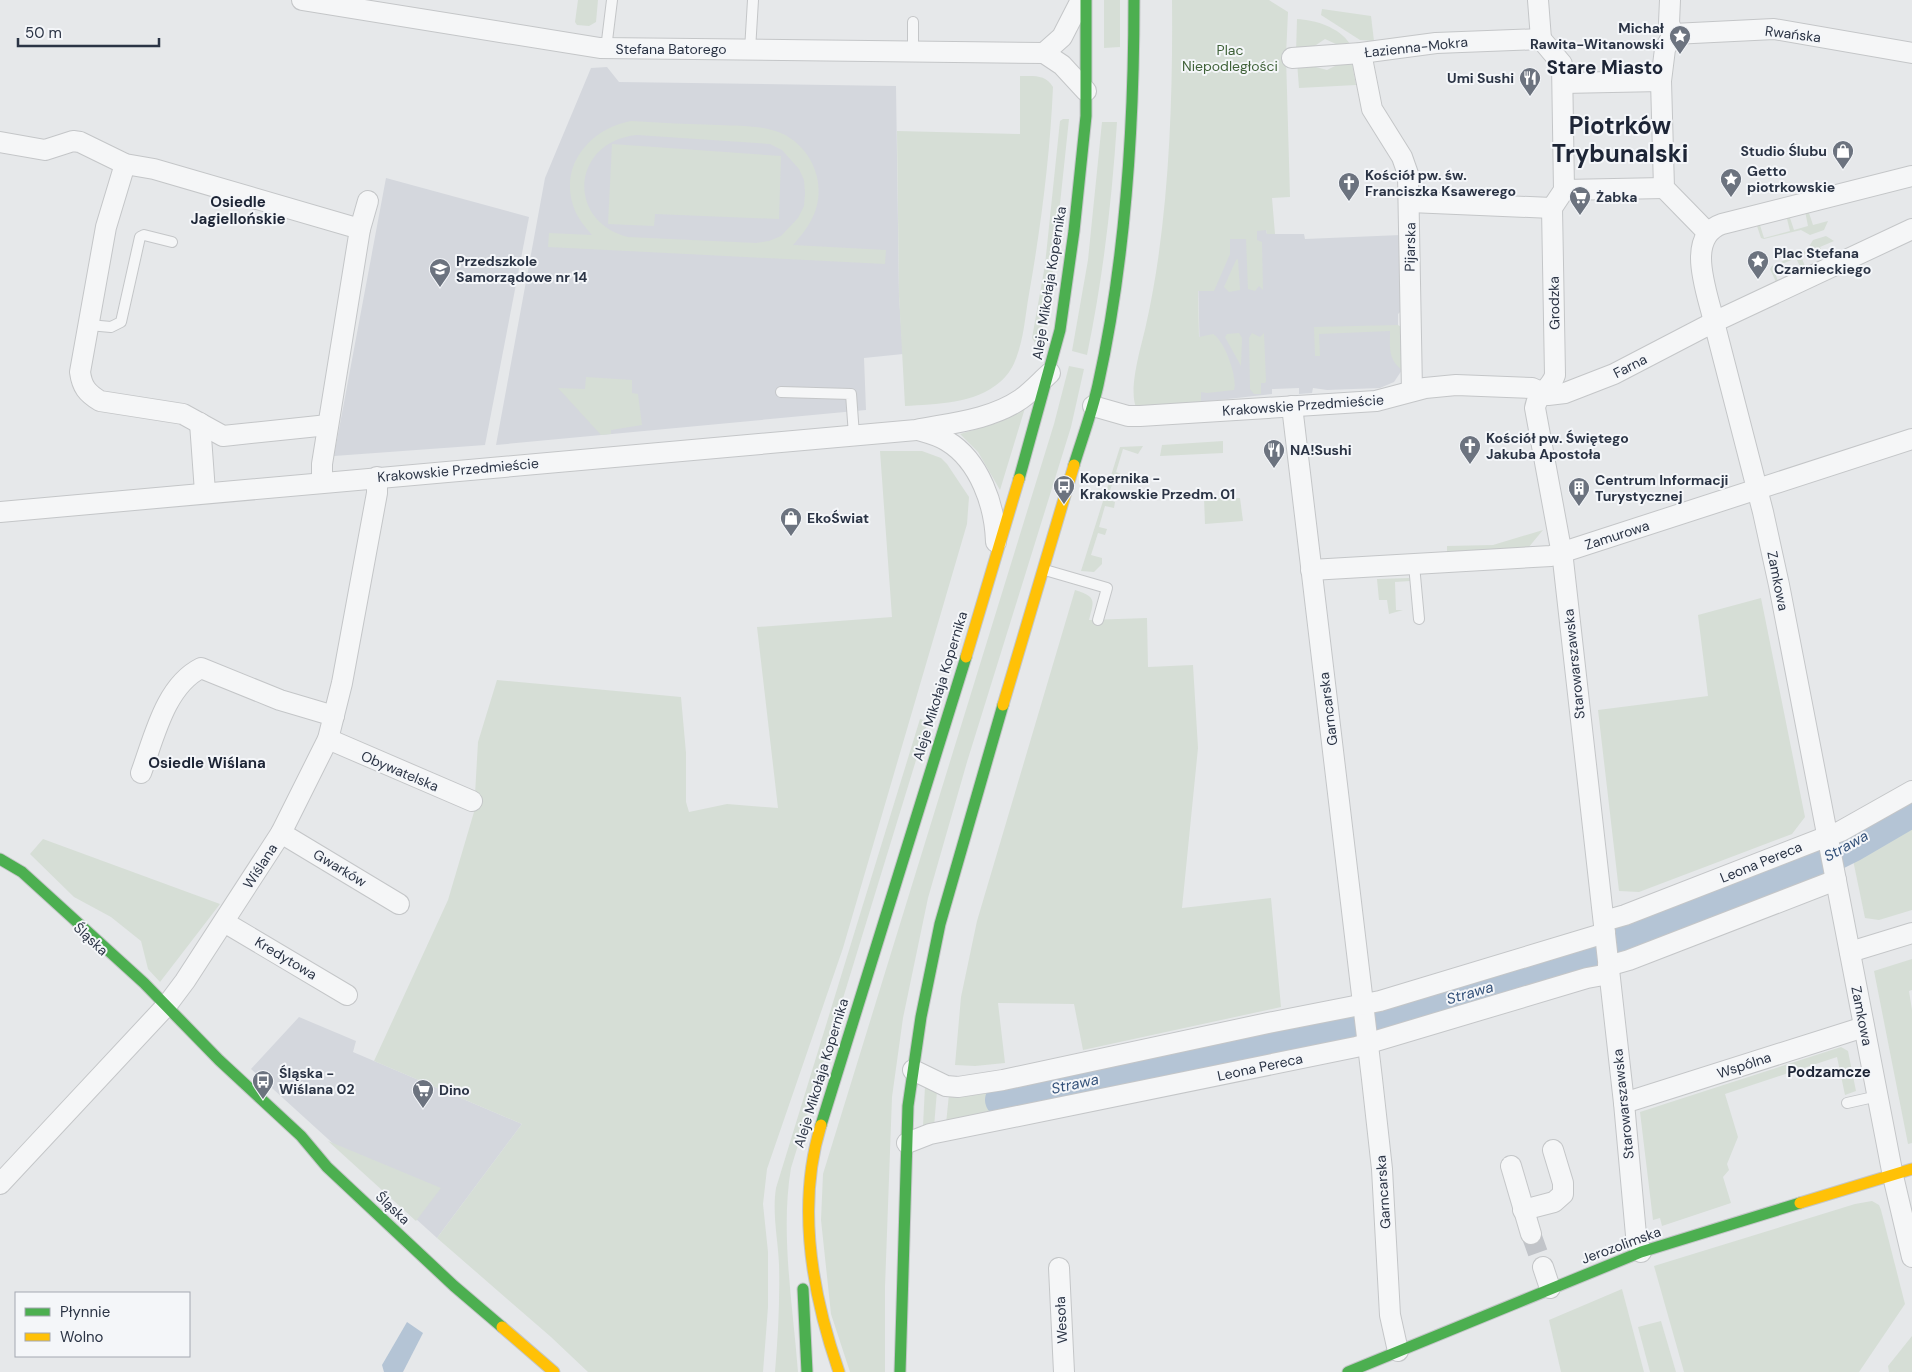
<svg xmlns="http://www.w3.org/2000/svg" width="1912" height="1372" font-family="'DM Sans',sans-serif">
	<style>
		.built { fill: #d4d7dd }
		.green { fill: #d6ded6; fill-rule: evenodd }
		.water { fill: #b4c4d5 }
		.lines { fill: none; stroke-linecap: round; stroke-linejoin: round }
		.river { stroke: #b4c4d5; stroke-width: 34 }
		.street-tunnel { stroke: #c1c4c9; stroke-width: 20; stroke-dasharray: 20 10; stroke-linecap: butt }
		.lane-casing { stroke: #c4c6c8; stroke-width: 12 }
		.street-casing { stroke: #c4c6c8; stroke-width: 22 }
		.fast-casing { stroke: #c4c6c8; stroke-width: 13 }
		.slow-casing { stroke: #c4c6c8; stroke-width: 13 }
		.lane { stroke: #f5f6f7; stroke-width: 10 }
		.street { stroke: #f5f6f7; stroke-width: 20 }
		.fast { stroke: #4caf50; stroke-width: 11 }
		.slow { stroke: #ffc107; stroke-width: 11 }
		.labels { text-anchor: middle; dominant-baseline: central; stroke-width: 4; stroke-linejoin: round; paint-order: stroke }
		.poi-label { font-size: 14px; font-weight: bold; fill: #2b3445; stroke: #f4f6f9; text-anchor: start }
		.street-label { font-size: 14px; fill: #2b3445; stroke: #f4f6f9 }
		.park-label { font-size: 14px; fill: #3f6138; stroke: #f4f6f9 }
		.neighbourhood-label { font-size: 15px; font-weight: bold; fill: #1d2536; stroke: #f4f6f9 }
		.water-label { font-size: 15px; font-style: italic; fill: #34527a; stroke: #f4f6f9 }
		.district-label { font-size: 19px; font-weight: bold; fill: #1d2536; stroke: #f4f6f9 }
		.town-label { font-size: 24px; font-weight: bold; fill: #1d2536; stroke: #f4f6f9 }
	</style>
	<rect width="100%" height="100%" fill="#e6e8ea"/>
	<g class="built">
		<polygon points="607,67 619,82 896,86 899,296 903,354 864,358 866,410 496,445 545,178 591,68"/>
		<polygon points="386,178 529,217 485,445 334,456"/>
		<polygon points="1266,229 1267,234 1304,234 1305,239 1401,235 1401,311 1398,314 1398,326 1401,327 1402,370 1394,382 1380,388 1327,390 1313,388 1312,393 1299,394 1299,388 1274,389 1272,389 1272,394 1201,402 1197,234"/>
		<polygon points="299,1017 356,1041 353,1052 522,1124 437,1238 251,1069"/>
	</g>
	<g class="green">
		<polygon points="578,0 598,0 596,22 589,26 577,25 575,22"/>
		<polygon points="1104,0 1120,0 1120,47 1104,48"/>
		<path d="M 1172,0 L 1269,0 L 1288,12 L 1286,56 L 1290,197 L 1272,198 L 1275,234 L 1267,234 L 1266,230 L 1257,231 L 1257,240 L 1262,242 L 1263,290 L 1259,286 L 1255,291 L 1248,289 L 1246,239 L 1230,239 L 1230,254 L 1214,291 L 1198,291 L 1199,337 L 1213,334 C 1224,340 1238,377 1234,390 L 1207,393 L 1201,392 L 1201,402 L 1185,402 L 1188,404 L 1136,407 C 1128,388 1142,344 1146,325 C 1169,223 1173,103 1172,0 Z"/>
		<polygon points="1322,9 1371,16 1374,41 1360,40 1321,15"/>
		<path d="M 1297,19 C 1315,20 1339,27 1350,44 L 1338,45 L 1325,39 L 1313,47 L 1296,53 Z"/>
		<polygon points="1351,58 1356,85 1299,88 1297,62 1327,70"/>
		<path d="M 1020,76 C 1033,76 1046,74 1053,87 C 1050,156 1041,226 1029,294 C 1025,316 1024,340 1015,361 C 1012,369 1006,377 1000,382 C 975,404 936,404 905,406 L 899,296 L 897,131 L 1020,134 Z"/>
		<polygon points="1063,119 1069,119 1053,270 1039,344 1035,343 1032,338 1045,265 1060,121"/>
		<path d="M 631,121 C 660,123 690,124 719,125 C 740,126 763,125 783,134 C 800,142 813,159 817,177 C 823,206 811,225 793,245 L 886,250 L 885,264 L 548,247 L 549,233 L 592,235 C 586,228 580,221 576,213 C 556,169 588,129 631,121 ZM 637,135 L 770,144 L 782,150 L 799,169 L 804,180 L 805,193 L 804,206 L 798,218 L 781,236 L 769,241 L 756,243 L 628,237 C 565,221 572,141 637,135 Z"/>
		<path d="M 1102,122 L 1117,122 C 1112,200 1103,278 1087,355 L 1072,351 L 1088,260 Z"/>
		<polygon points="612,144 781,156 779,219 655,214 654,226 608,224"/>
		<polygon points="1808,210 1813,225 1828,221 1824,230 1810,235 1801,230 1764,239 1761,238 1756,223 1759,222 1764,238 1790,231 1786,215 1789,215 1794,230 1808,226 1805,211"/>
		<polygon points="1826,236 1834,241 1820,247 1825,260 1821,262 1815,250 1801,256 1806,269 1802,271 1796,258 1773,268 1778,281 1776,282 1770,269 1772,266 1807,250 1813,240"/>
		<polygon points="1238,259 1240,290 1229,292 1224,287 1236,260"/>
		<path d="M 1398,325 L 1401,327 L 1402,370 C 1388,359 1390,348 1390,331 L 1319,334 L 1320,356 L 1315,356 L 1314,327 Z"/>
		<polygon points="1239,333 1242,338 1241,366 1225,337 1227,334"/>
		<polygon points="1252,333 1260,337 1264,333 1266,381 1265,383 1261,383 1261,394 1254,394 1250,389 1249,338"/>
		<polygon points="1069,366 1084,369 1071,427 967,762 928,898 903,1018 892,1097 885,1287 885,1372 850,1372 831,1314 821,1220 823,1174 1054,424"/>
		<polygon points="586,377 632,380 632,393 638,394 642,425 611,430 611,434 601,435 558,388 585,389"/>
		<polygon points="1025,408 1000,490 978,452 960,434 997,423"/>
		<polygon points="1223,441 1223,453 1160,456 1162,445"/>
		<polygon points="1143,446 1138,454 1123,449 1116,472 1123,475 1121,482 1114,479 1107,499 1115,502 1114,508 1105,506 1099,527 1107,529 1105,535 1098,533 1091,555 1102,558 1102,564 1094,572 1081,571 1120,447"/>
		<polygon points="880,451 922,451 941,458 947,464 969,497 967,524 843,948 767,1169 763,1204 768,1252 768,1307 763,1372 588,1372 551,1337 437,1238 522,1124 374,1061 448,900 474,812 478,742 497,680 681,697 686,753 686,802 689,812 727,804 778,808 757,627 892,617"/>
		<polygon points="1204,498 1240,498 1243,521 1205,524"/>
		<polygon points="1543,530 1528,548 1447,553 1447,546 1493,545"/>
		<polygon points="1409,578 1410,581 1395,582 1396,610 1403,610 1389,614 1387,600 1379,600 1377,579"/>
		<path d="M 1075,590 C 1097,597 1094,600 1089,620 L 1147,618 L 1148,667 L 1193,665 L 1198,748 L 1182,908 L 1271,898 L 1281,1007 L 1083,1050 L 1074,1004 L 998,1003 L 1005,1063 L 975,1066 L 955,1065 L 961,997 L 977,921 Z"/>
		<polygon points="1761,598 1805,817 1792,834 1639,892 1619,891 1598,710 1708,696 1698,615"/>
		<path d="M 920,719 L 928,721 L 791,1168 C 780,1233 793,1306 798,1372 L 775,1372 C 778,1336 780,1300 779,1264 C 778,1239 772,1214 776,1188 Z"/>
		<polygon points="1912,819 1912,910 1879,920 1865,918 1852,855"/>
		<polygon points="43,839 220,904 160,982 148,969 141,941 111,917 74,897 30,854"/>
		<polygon points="1809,850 1811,856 1622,933 1621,923"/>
		<polygon points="1912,959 1912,990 1909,991 1912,1010 1912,1143 1908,1144 1874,971"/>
		<polygon points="1587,965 1588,971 1389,1030 1388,1025"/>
		<polygon points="1345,1014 1347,1022 1304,1028 1001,1092 1003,1107 1299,1044 1349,1036 1350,1042 946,1124 949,1094"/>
		<polygon points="1841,1047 1848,1051 1856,1091 1845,1095 1837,1057 1725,1094 1738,1137 1727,1164 1729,1170 1723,1177 1731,1203 1662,1226 1660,1218 1653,1220 1640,1112"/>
		<polygon points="925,1086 937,1091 934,1127 923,1126"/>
		<polygon points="328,1141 441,1188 416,1221"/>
		<polygon points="1872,1201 1879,1205 1881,1210 1905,1304 1859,1372 1684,1372 1654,1266 1855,1204"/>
		<polygon points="1622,1289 1644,1372 1561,1372 1549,1320"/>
		<polygon points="1661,1321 1676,1372 1650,1372 1638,1327"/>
		<polygon points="1912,1336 1912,1372 1889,1372 1888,1366"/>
	</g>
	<polygon class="water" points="407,1322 423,1333 403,1372 384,1372 382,1365"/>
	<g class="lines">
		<polyline class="river" points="1002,1100 1387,1017 1570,963 1812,865 1852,845 1912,810"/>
		<polyline class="street-tunnel" points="1531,1234 1543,1267"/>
		<g class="lane-casing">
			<g id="lane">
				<polyline points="913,22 913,51"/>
				<polyline points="606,49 612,0"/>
				<polyline points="750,50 753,0"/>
				<polyline points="89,325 111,327 121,322 140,237 144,235 172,242"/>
				<polyline points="781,392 851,394 854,435"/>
				<polyline points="1414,565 1419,619"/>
				<polyline points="1045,570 1107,588 1098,620"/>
				<polyline points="1847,1103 1878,1096"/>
			</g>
		</g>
		<g class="street-casing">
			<g id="street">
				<polyline points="302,0 600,48 1044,53 1062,65 1086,91"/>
				<polyline points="1538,0 1541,39"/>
				<polyline points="1670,0 1669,23 1673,34"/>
				<polyline points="1673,34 1774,29 1912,53"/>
				<polyline points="1541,39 1562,64 1564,190 1552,208"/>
				<polyline points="1044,53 1062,37 1081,0"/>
				<polyline points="1361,53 1372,109 1402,157 1408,174 1412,391"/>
				<polyline points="1292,58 1361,53 1436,43 1541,39"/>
				<polyline points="1661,81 1664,188 1707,232"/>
				<polyline points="1563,83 1661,81 1665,49 1673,34"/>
				<polyline points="0,142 45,150 73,141 80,142 125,164 154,169 360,229 322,464 322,481"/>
				<path d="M 125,164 L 106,227 L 80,372 C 82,387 87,393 100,401 L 183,414 L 223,436 L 328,425"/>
				<path d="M 1912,176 L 1722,224 C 1684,237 1708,294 1714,322 L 1912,229"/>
				<polyline points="1564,190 1664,188"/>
				<polyline points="1410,202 1552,208"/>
				<path d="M 1552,208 L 1555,375 C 1551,389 1537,393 1535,408 L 1563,560 L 1624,1103 L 1636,1235 L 1641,1252"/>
				<polyline points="360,229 368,201"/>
				<polyline points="1093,406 1128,416 1140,416 1376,401 1425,388 1456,385 1532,388 1548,395 1565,393 1614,374 1714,322 1763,512 1779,585 1893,1176 1912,1257"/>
				<polyline points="1292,406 1372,1079 1382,1169 1390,1315 1398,1351"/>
				<polyline points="200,423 205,492"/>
				<path d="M 918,430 C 928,433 938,435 947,441 C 980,461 995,506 996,542"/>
				<path d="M 0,512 L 916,430 C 951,423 990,420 1021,399 C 1031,392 1041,381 1050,373"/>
				<polyline points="1311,570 1551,556 1912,439"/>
				<polyline points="328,739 472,801"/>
				<path d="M 141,773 C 154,738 165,686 201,668 L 280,700 L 334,716"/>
				<polyline points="281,833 399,904"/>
				<polyline points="1604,921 1625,915 1841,831 1912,791"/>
				<polyline points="224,922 347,995"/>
				<polyline points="1850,952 1912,933"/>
				<polyline points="1608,966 1629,960 1836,880"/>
				<polyline points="913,1070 946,1086 958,1087 1003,1080 1268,1023 1380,1001 1605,933"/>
				<polyline points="1624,1103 1864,1027"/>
				<polyline points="907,1143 930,1134 1356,1047 1587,978 1609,974"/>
				<polyline points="1511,1166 1531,1234"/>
				<polyline points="0,1184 167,1005 185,981 281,833 328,739 342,683 377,493 377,477"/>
				<polyline points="1523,1210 1554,1202 1563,1194 1563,1183 1553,1150"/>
				<polyline points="1543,1267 1550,1288"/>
				<polyline points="1059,1268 1064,1372"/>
			</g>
		</g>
		<g class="fast-casing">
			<g id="fast">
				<path d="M 1074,465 C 1082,439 1092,412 1098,385 C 1126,259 1134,128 1134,0"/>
				<polyline points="1019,479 1060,330 1074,231 1086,116 1086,0"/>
				<polyline points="0,859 22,872 144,983 219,1060 301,1136 327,1167 454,1286 502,1327"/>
				<polyline points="821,1125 966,657"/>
				<polyline points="803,1289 807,1372"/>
				<polyline points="900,1372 908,1106 921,1017 940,924 1003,705"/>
				<polyline points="1348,1372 1641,1252 1800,1203"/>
			</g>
		</g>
		<g class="slow-casing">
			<g id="slow">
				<polyline points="966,657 1019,479"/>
				<polyline points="1003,705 1074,465"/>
				<path d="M 821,1125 C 796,1206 812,1294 839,1372"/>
				<polyline points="1800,1203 1912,1169"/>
				<polyline points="502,1327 554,1372"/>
			</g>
		</g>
		<use href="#lane" class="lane"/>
		<use href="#street" class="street"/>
		<use href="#fast" class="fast"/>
		<use href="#slow" class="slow"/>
	</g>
	<defs>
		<g id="sight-pin" transform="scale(1.125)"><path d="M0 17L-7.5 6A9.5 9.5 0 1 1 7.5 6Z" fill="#6c737f" stroke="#f4f6f9"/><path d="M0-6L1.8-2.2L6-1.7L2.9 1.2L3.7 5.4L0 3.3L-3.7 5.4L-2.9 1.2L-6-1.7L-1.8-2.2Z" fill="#fff"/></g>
		<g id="restaurant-pin" transform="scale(1.125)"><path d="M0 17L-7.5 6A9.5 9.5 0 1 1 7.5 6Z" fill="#6c737f" stroke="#f4f6f9"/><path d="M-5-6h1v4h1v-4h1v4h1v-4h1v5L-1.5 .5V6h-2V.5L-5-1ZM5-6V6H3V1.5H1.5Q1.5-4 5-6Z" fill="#fff"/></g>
		<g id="shop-pin" transform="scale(1.125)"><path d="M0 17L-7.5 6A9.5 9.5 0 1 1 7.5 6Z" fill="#6c737f" stroke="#f4f6f9"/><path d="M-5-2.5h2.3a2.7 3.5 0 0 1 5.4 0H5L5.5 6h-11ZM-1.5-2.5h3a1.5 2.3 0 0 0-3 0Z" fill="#fff"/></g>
		<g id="church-pin" transform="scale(1.125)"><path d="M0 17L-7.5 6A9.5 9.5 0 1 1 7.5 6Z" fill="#6c737f" stroke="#f4f6f9"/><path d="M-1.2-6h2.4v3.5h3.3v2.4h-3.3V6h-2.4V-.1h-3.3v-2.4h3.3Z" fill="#fff"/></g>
		<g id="supermarket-pin" transform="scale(1.125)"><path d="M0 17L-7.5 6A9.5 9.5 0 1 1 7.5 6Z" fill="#6c737f" stroke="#f4f6f9"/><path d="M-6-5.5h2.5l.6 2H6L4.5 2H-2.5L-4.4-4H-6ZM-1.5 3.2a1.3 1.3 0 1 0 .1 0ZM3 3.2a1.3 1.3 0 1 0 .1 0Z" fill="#fff"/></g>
		<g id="school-pin" transform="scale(1.125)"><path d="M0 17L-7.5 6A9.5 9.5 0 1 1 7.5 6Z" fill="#6c737f" stroke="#f4f6f9"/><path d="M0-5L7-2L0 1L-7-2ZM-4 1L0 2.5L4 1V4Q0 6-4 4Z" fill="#fff"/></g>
		<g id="bus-pin" transform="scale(1.125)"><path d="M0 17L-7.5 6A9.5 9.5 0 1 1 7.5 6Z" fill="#6c737f" stroke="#f4f6f9"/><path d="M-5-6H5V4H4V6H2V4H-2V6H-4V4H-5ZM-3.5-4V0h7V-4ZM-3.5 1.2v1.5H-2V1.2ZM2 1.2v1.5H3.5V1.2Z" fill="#fff"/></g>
		<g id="building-pin" transform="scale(1.125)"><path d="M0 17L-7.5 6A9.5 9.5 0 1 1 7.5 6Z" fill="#6c737f" stroke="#f4f6f9"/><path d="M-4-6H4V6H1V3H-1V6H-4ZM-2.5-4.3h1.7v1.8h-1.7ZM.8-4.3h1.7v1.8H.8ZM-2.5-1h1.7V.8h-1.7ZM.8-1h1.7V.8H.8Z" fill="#fff"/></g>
	</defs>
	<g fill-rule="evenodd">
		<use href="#sight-pin" x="1680" y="36"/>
		<use href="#restaurant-pin" x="1530" y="78"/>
		<use href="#shop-pin" x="1843" y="151"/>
		<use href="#sight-pin" x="1731" y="179"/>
		<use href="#church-pin" x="1349" y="183"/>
		<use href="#supermarket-pin" x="1580" y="197"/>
		<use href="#sight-pin" x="1758" y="261"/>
		<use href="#school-pin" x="440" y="269"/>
		<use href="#church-pin" x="1470" y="446"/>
		<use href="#restaurant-pin" x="1274" y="450"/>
		<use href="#bus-pin" x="1064" y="486"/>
		<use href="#building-pin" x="1579" y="488"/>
		<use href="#shop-pin" x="791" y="518"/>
		<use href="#bus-pin" x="263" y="1081"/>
		<use href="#supermarket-pin" x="423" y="1090"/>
	</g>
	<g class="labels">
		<g class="poi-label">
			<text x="1664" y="28" text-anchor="end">Michał<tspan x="1664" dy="16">Rawita-Witanowski</tspan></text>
			<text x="1514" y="78" text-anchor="end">Umi Sushi</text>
			<text x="1827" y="151" text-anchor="end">Studio Ślubu</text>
			<text x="1747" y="171">Getto<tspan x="1747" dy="16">piotrkowskie</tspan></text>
			<text x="1365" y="175">Kościół pw. św.<tspan x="1365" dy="16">Franciszka Ksawerego</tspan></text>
			<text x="1596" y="197">Żabka</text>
			<text x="1774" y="253">Plac Stefana<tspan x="1774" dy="16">Czarnieckiego</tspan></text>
			<text x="456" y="261">Przedszkole<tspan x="456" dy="16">Samorządowe nr 14</tspan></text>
			<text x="1486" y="438">Kościół pw. Świętego<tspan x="1486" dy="16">Jakuba Apostoła</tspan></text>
			<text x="1290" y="450">NA!Sushi</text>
			<text x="1080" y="478">Kopernika -<tspan x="1080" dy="16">Krakowskie Przedm. 01</tspan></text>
			<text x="1595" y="480">Centrum Informacji<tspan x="1595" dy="16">Turystycznej</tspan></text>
			<text x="807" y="518">EkoŚwiat</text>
			<text x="279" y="1073">Śląska -<tspan x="279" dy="16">Wiślana 02</tspan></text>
			<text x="439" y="1090">Dino</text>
		</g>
		<g class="street-label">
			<text transform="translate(1793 34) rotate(7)">Rwańska</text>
			<text transform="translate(1416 47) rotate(-6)">Łazienna-Mokra</text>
			<text x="671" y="49">Stefana Batorego</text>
			<text transform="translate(1410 247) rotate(-89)">Pijarska</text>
			<text transform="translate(1049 283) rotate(-81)">Aleje Mikołaja Kopernika</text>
			<text transform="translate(1554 303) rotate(-91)">Grodzka</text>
			<text transform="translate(1630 366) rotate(-27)">Farna</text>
			<text transform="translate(1303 405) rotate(-4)">Krakowskie Przedmieście</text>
			<text transform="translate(458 470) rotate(-5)">Krakowskie Przedmieście</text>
			<text transform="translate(1617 535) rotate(-18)">Zamurowa</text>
			<text transform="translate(1778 581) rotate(79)">Zamkowa</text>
			<text transform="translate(1574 664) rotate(-96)">Starowarszawska</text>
			<text transform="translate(940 686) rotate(-73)">Aleje Mikołaja Kopernika</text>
			<text transform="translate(1328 709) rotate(-97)">Garncarska</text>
			<text transform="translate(400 771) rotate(23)">Obywatelska</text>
			<text transform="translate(1761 862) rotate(-22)">Leona Pereca</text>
			<text transform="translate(260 866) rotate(-57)">Wiślana</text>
			<text transform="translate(340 868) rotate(31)">Gwarków</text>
			<text transform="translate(91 939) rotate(43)">Śląska</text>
			<text transform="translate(286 958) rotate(31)">Kredytowa</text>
			<text transform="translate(1862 1016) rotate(79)">Zamkowa</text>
			<text transform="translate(1744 1065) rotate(-18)">Wspólna</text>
			<text transform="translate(1260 1067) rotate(-12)">Leona Pereca</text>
			<text transform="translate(821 1073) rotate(-73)">Aleje Mikołaja Kopernika</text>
			<text transform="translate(1623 1104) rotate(-96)">Starowarszawska</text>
			<text transform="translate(1383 1192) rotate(-94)">Garncarska</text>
			<text transform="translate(393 1208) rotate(43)">Śląska</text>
			<text transform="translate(1621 1245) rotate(-20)">Jerozolimska</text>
			<text transform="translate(1061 1320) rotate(-93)">Wesoła</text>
		</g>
		<g class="park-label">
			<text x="1230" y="50">Plac<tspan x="1230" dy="16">Niepodległości</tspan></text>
		</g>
		<g class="neighbourhood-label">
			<text x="238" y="202">Osiedle<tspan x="238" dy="17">Jagiellońskie</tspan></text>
			<text x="207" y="763">Osiedle Wiślana</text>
			<text x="1829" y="1072">Podzamcze</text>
		</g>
		<g class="water-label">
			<text transform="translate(1846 846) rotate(-29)">Strawa</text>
			<text transform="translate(1470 993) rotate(-16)">Strawa</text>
			<text transform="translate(1075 1084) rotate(-12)">Strawa</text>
		</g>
		<g class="district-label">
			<text x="1605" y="67">Stare Miasto</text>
		</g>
		<g class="town-label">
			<text x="1620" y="125">Piotrków<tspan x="1620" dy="28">Trybunalski</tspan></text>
		</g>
	</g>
	<rect x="15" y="1292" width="175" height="65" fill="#f4f6f9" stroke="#a4a8b1"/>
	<rect x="25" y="1308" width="25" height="8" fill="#4caf50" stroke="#a4a8b1"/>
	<text x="60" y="1317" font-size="15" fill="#2b3445">Płynnie</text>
	<rect x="25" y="1333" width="25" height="8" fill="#ffc107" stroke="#a4a8b1"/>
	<text x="60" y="1342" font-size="15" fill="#2b3445">Wolno</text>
	<path d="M18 38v8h141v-8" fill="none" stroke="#2b3445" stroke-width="2.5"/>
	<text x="25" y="38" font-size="15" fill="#2b3445" stroke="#f4f6f9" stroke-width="4" paint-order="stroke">50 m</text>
</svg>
